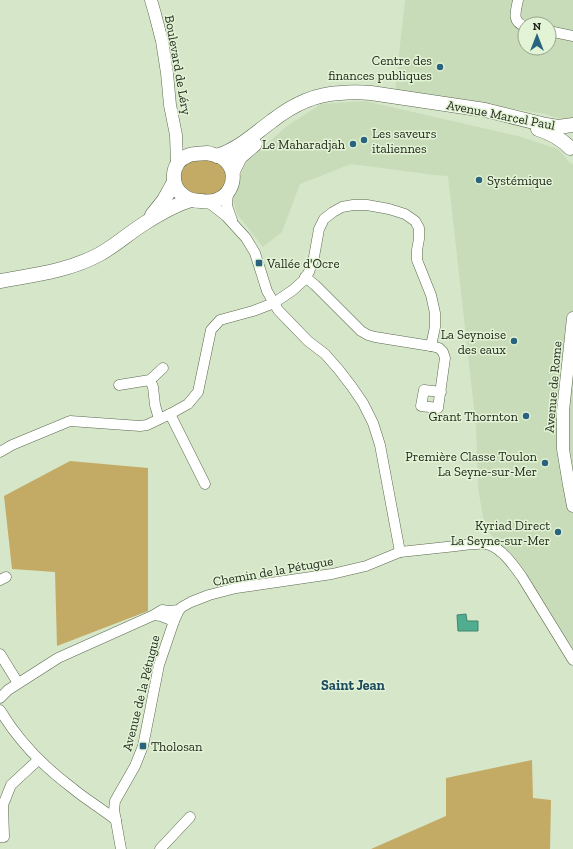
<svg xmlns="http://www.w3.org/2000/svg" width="573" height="849" font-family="'Zilla Slab',serif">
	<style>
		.built { fill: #c9dcb9; fill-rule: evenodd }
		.green { fill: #c4ab65 }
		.water { fill: #50ad90; stroke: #42856e }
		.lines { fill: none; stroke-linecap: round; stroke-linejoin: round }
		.minor-casing { stroke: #5b694f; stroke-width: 11 }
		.tertiary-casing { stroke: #5b694f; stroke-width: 13 }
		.secondary-casing { stroke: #5b694f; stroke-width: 15 }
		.minor { stroke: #fff; stroke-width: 10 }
		.tertiary { stroke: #fff; stroke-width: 12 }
		.secondary { stroke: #fff; stroke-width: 14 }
		.poi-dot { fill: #2a637d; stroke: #e3f4d6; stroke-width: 1.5 }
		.labels { text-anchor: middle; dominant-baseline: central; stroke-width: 3; stroke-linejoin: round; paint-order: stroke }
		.poi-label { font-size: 13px; fill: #23291e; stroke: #e3f4d6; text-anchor: end }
		.street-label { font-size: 13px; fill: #23291e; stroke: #e3f4d6 }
		.neighbourhood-label { font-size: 14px; font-weight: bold; fill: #1e4c60; stroke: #e3f4d6 }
	</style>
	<rect width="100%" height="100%" fill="#d6e6c9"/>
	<g class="built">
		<path d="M 405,0 L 573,0 L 573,123 L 545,114 L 432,96 L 395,91 ZM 525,24 L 549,24 L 549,48 L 525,48 Z"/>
		<polygon points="365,101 518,136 558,149 570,163 573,164 573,652 520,567 485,528 478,488 476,426 448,176 434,175 351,164 300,184 282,232 263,247 237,214 232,197 245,163 287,126 321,104"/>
	</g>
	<g class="green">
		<polygon points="182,158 225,160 228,192 191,200 174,174"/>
		<polygon points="70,461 148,468 148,611 57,646 55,572 12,569 4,496"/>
		<polygon points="532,760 533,798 551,800 550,849 371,849 446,816 446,778"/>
	</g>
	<polygon class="water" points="466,614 467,621 478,621 478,631 458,631 457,615"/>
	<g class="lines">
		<g class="minor-casing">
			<g id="minor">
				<path d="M 518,0 C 516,11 511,22 525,26"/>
				<polyline points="549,31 573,36"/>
				<polyline points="228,192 227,206 232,220"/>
				<path d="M 208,202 L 226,216 L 246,238 L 255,253 L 267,291 L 278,310 L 308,341 L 325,354 L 339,370 L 352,387 L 363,403 L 373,423 L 380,445 L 400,552 C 419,550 437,548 456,546 C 464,545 482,542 490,545 C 503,550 514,566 522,577 L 573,660"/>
				<polyline points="305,277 315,285 361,331 368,335 375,337 431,346 439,348 443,352 445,358 438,408 421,406 424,390 441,392"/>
				<polyline points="150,380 153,387 155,405 159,419"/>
				<polyline points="119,385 150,380 163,368"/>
				<polyline points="170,414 205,484"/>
				<polyline points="0,452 12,445 70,421 140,426 147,425 170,414 188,404 198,392 211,330 220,320 253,311 274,303 293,290 303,281 309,272 314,257 319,229 324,219 333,212 342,207 353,205 367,205 389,209 405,214 415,221 419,228 419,239 417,250 417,260 431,295 435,313 435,327 431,346"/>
				<polyline points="0,580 6,577"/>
				<polyline points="174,621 161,616 154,615 162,610 169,611 179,610"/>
				<polyline points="0,654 18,683"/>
				<polyline points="0,698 8,690 58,658 154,615"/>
				<path d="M 0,710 C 18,740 43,766 71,787 C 85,799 101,808 116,820"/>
				<polyline points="0,837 4,837 3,805 11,785 38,760"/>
				<polyline points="121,849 114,810 115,801 135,766 143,746 159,665 174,621 179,610 182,607 191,602 209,595 236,588 332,574 366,566 400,552"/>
				<polyline points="160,849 190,817"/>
			</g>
		</g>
		<g class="tertiary-casing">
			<g id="tertiary">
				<polyline points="151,0 155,14 162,41 167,73 170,105 176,135 177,163"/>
				<polyline points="573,318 563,411 563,449 569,485 573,506"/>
			</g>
		</g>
		<g class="secondary-casing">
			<g id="secondary">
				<path d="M 538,129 C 550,133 561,138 570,148"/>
				<path d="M 208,153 C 214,155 221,156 225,160 C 239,172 233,194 217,200 C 212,202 207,202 201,201 C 196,201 189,200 184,196 C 170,187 170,163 187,156 C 193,153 201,154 208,153 Z"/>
				<path d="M 217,156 C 239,149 254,134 272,121 C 291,106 315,94 340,93 C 350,92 360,92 371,93 L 485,110 L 546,125 L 558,127 L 573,125"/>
				<polyline points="233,171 240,157 255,144"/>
				<polyline points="152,215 164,200 174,182"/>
				<path d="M 0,281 C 33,275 69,271 100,254 C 116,245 129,233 145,223 C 159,214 174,205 191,200"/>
			</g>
		</g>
		<use href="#minor" class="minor"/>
		<use href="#tertiary" class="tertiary"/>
		<use href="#secondary" class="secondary"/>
	</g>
	<g class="poi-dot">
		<circle cx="440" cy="67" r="4"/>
		<circle cx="364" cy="140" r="4"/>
		<circle cx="353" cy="144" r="4"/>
		<circle cx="479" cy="180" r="4"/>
		<rect x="255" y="259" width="8" height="8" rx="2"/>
		<circle cx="514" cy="341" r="4"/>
		<circle cx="526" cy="416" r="4"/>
		<circle cx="545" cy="463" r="4"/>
		<circle cx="558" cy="532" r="4"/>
		<rect x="139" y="742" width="8" height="8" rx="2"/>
	</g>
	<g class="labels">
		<g class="poi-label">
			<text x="432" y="60">Centre des<tspan x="432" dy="15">finances publiques</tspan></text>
			<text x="372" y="133" text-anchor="start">Les saveurs<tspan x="372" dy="15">italiennes</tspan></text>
			<text x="345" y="144">Le Maharadjah</text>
			<text x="487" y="180" text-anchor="start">Systémique</text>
			<text x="267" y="263" text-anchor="start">Vallée d'Ocre</text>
			<text x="506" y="334">La Seynoise<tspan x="506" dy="15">des eaux</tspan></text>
			<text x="518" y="416">Grant Thornton</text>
			<text x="537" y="456">Première Classe Toulon<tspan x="537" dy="15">La Seyne-sur-Mer</tspan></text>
			<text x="550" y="525">Kyriad Direct<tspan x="550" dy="15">La Seyne-sur-Mer</tspan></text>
			<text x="151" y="746" text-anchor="start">Tholosan</text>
		</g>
		<g class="street-label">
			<text transform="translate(178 65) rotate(80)">Boulevard de Léry</text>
			<text transform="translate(501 115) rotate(11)">Avenue Marcel Paul</text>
			<text transform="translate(553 387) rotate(-85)">Avenue de Rome</text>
			<text transform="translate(273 571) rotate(-10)">Chemin de la Pétugue</text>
			<text transform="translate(141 693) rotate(-76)">Avenue de la Pétugue</text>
		</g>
		<g class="neighbourhood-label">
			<text x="353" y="685">Saint Jean</text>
		</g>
	</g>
	<g transform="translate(537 36)"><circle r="19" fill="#e3f4d6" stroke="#96a38c"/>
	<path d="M0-3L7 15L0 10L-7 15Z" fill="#2a637d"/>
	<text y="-6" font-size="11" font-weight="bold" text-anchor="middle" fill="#23291e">N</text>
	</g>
</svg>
